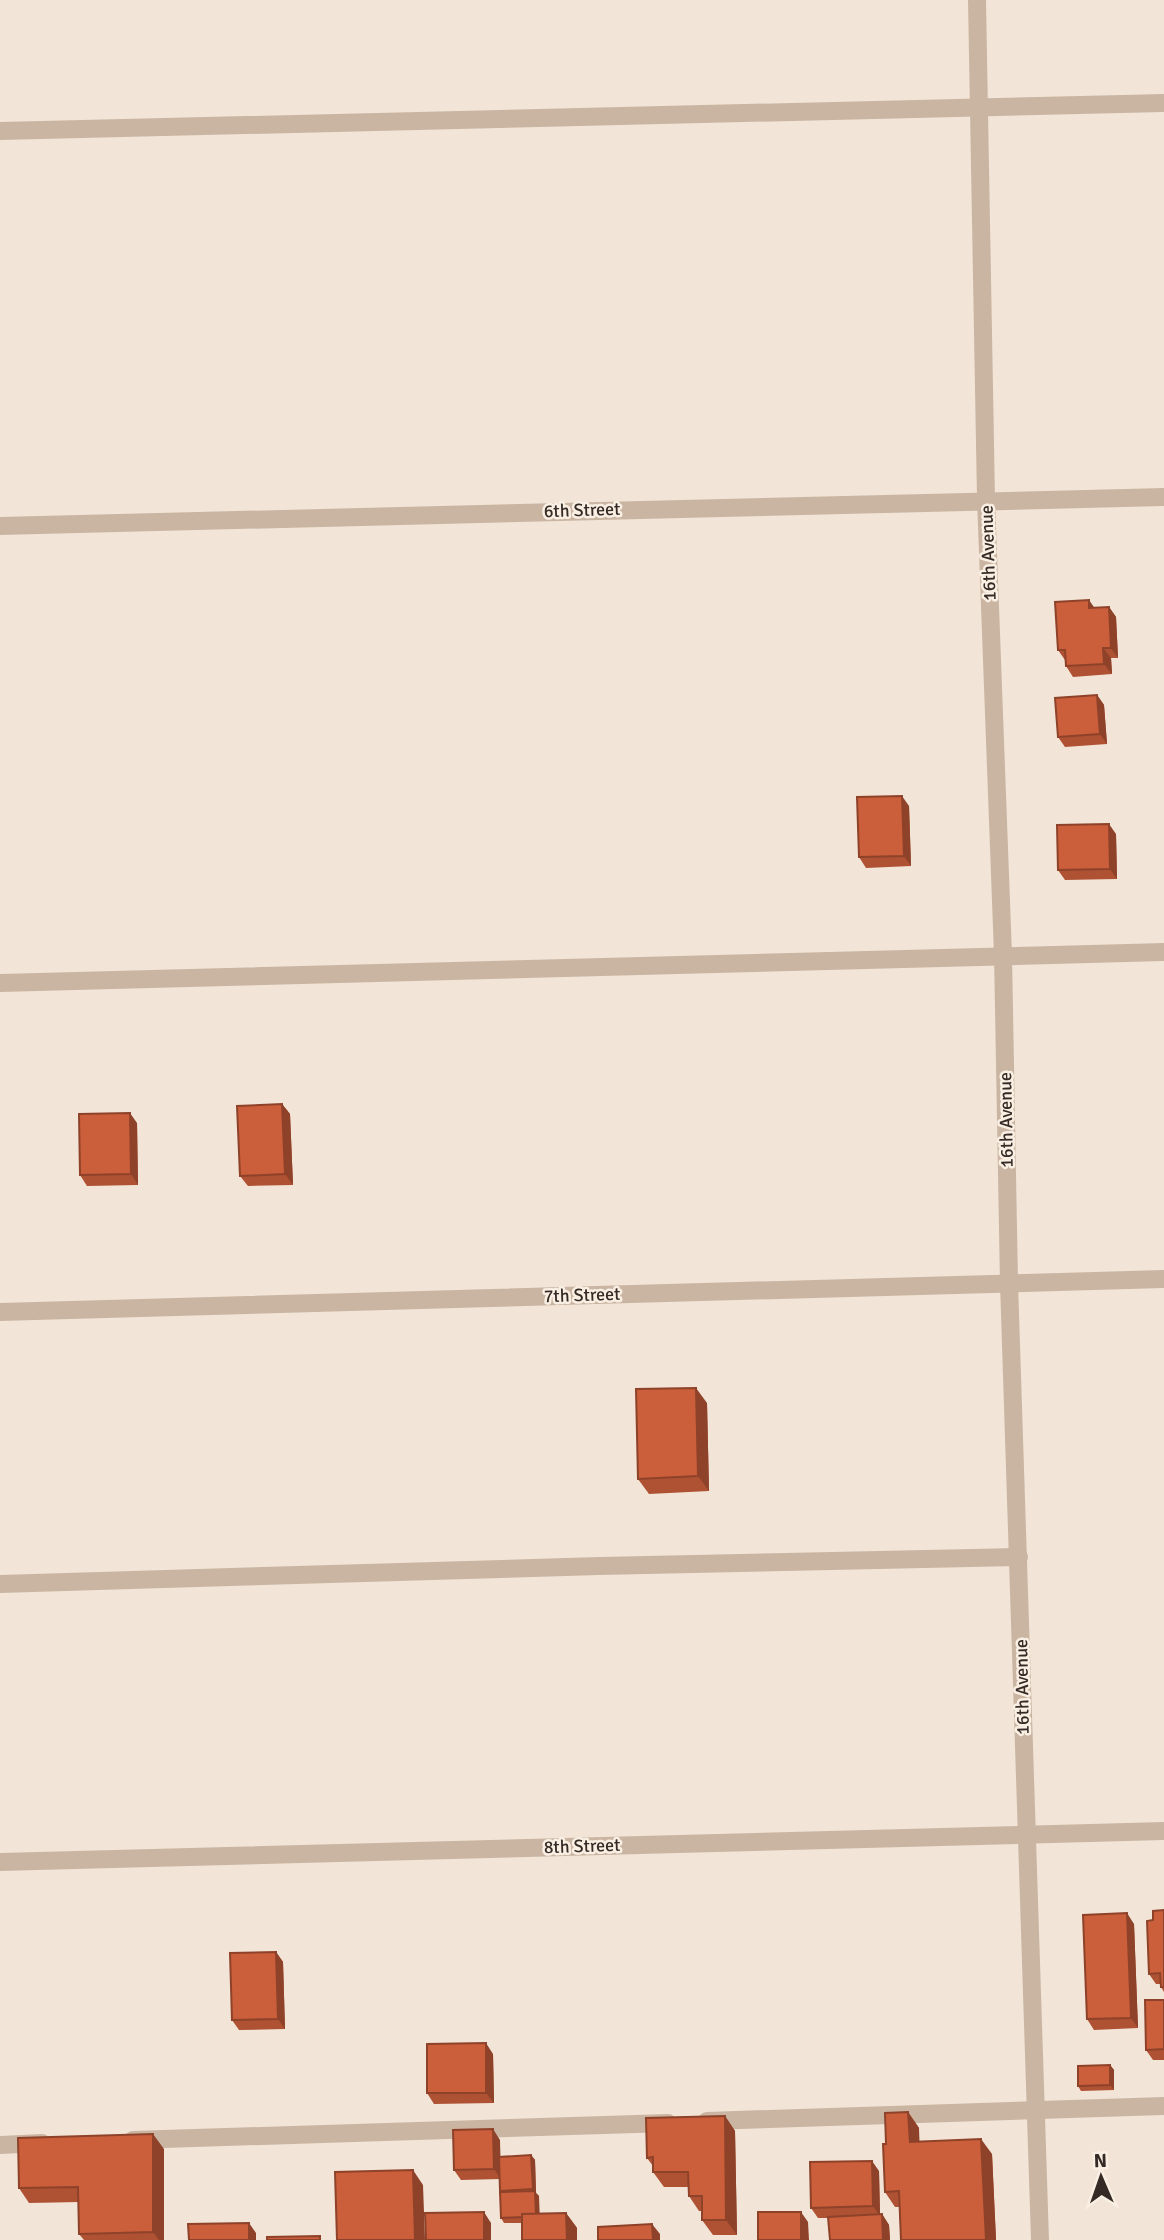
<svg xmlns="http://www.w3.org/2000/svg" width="1164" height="2240" font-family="Signika,sans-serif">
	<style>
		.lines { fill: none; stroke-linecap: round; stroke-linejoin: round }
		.minor { stroke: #cab5a3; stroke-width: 18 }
		.wall { fill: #af5133 }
		.shaded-wall { fill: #8e4229 }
		.building { fill: #cb5e3b; stroke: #8e4229; stroke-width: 2 }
		.labels { text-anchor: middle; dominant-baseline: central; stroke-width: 5; stroke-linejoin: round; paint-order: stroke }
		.street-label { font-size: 18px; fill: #352a25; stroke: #faefe3 }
	</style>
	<rect width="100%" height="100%" fill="#f2e5d7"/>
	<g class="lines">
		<g class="minor">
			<polyline points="977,0 986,499 1003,955 1009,1283 1040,2240"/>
			<polyline points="0,131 1164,103"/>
			<polyline points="0,526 1164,497"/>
			<polyline points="0,983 1164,952"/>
			<polyline points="0,1312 1164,1279"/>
			<polyline points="0,1584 599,1566 1019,1557"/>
			<polyline points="0,1862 1164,1831"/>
			<polyline points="707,2121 1164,2106"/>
			<polyline points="133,2140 668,2123"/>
			<polyline points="0,2145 42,2143"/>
		</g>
	</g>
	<g class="wall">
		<polygon points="1109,607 1116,617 1118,658 1111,658 1112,674 1073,677 1066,666 1065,660 1058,650 1094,608"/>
		<polygon points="1097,695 1104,705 1107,744 1065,747 1058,737"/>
		<polygon points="909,806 911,866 866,868 859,857"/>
		<polygon points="1116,834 1117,879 1065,880 1058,870"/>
		<polygon points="282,1104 290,1114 293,1185 248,1186 240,1176"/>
		<polygon points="137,1123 138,1185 87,1186 80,1175"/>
		<polygon points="707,1403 709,1491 649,1494 638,1479"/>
		<polygon points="1164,1910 1164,1992 1161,1987 1161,1984 1156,1984 1149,1974 1153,1920"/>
		<polygon points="1134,1924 1138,2028 1094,2030 1087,2019"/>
		<polygon points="276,1952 283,1962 285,2029 239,2030 232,2020"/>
		<polygon points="1164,2000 1164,2060 1153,2060 1146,2050"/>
		<polygon points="493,2054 494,2103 434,2104 427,2093"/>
		<polygon points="1110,2065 1114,2070 1114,2090 1081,2091 1078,2086"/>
		<polygon points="908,2112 919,2128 919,2141 992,2154 996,2240 901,2240 899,2207 895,2207 885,2192 886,2144"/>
		<polygon points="725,2116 735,2131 737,2235 713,2235 702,2220 702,2211 699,2211 689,2196 689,2187 664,2187 653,2172 653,2166 647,2158"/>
		<polygon points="500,2140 500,2157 531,2155 535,2160 536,2193 539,2196 539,2214 566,2213 577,2228 522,2223 504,2223 501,2218 502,2192 500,2191 500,2179 461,2180 454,2170"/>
		<polygon points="164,2149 164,2240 84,2240 79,2234 79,2202 29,2203 19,2188"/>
		<polygon points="879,2171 880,2214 882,2214 889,2225 890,2240 830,2240 828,2218 818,2218 811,2208"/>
	</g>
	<g class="shaded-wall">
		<polygon points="1089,600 1096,610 1089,608"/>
		<polygon points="1109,607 1116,617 1118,658 1111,648"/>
		<polygon points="1103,648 1111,658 1112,674 1104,664"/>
		<polygon points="1097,695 1104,705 1107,744 1100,734"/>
		<polygon points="902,796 909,806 911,866 904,856"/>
		<polygon points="1109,824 1116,834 1117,879 1110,869"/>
		<polygon points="282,1104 290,1114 293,1185 285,1174"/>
		<polygon points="130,1113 137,1123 138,1185 131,1174"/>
		<polygon points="696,1388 707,1403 709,1491 698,1476"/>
		<polygon points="1127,1913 1134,1924 1138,2028 1131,2018"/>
		<polygon points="276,1952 283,1962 285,2029 278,2019"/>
		<polygon points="486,2043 493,2054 494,2103 486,2093"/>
		<polygon points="1110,2065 1114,2070 1114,2090 1110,2085"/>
		<polygon points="908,2112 919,2128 920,2157 910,2142"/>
		<polygon points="725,2116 735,2131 737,2235 726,2220"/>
		<polygon points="493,2129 500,2140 501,2179 494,2169"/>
		<polygon points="153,2134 164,2149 164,2240 159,2240 153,2232"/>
		<polygon points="981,2139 992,2154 996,2240 986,2240"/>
		<polygon points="531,2155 535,2160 536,2193 539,2196 540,2222 536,2217 535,2193 533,2189"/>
		<polygon points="872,2161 879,2171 880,2216 873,2206"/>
		<polygon points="413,2170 423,2185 425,2240 415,2240"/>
		<polygon points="484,2212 491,2223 491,2240 484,2240"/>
		<polygon points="801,2212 808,2222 809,2240 801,2240"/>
		<polygon points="566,2213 577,2228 577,2240 567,2240"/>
		<polygon points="882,2214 889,2225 890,2240 883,2240"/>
		<polygon points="249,2223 256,2233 256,2240 249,2240"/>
		<polygon points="652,2224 660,2234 660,2240 653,2240"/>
	</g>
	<g class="building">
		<polygon points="1089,600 1089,608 1109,607 1111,648 1103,648 1104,664 1066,666 1065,650 1058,650 1055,602"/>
		<polygon points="1097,695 1100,734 1058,737 1055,698"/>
		<polygon points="902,796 904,856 859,857 857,797"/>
		<polygon points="1109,824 1110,869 1058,870 1057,825"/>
		<polygon points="282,1104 285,1174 240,1176 237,1106"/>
		<polygon points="130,1113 131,1174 80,1175 79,1114"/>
		<polygon points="696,1388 698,1476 638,1479 636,1389"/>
		<polygon points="1164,1910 1164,1987 1161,1987 1160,1973 1149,1974 1147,1921 1153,1920 1153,1911"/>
		<polygon points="1127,1913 1131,2018 1087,2019 1083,1915"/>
		<polygon points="276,1952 278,2019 232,2020 230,1953"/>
		<polygon points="1145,2000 1164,2000 1164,2049 1146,2050"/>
		<polygon points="486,2043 486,2093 427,2093 427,2044"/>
		<polygon points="1110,2065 1110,2085 1078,2086 1078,2066"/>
		<polygon points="908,2112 910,2142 981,2139 986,2240 901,2240 899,2191 885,2192 883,2144 886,2144 885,2113"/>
		<polygon points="725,2116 726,2220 702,2220 702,2196 689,2196 688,2172 653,2172 653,2157 647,2158 646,2118"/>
		<polygon points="493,2129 494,2169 454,2170 453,2130"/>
		<polygon points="153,2134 153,2232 79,2234 78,2187 19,2188 18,2138"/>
		<polygon points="531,2155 533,2189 500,2191 499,2157"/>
		<polygon points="872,2161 873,2206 811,2208 810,2162"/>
		<polygon points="413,2170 415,2240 337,2240 335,2172"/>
		<polygon points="535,2191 536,2214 522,2214 522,2217 501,2218 500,2192"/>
		<polygon points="484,2212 484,2240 426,2240 425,2213"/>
		<rect x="758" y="2212" width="43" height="28"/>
		<polygon points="566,2213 567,2240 522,2240 522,2214"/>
		<polygon points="882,2214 883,2240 830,2240 828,2217"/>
		<polygon points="249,2223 249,2240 189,2240 188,2224"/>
		<polygon points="652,2224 653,2240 598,2240 598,2227"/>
		<polygon points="320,2236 320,2240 267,2240 267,2237"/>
	</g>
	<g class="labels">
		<g class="street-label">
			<text transform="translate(582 510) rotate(-2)">6th Street</text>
			<text transform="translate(988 553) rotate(-92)">16th Avenue</text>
			<text transform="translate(1006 1120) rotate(-91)">16th Avenue</text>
			<text transform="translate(582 1295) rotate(-2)">7th Street</text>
			<text transform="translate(1022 1687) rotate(-91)">16th Avenue</text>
			<text transform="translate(582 1846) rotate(-2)">8th Street</text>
		</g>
	</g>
	<g transform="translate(1101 2177) rotate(358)" stroke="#faefe3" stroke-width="5" paint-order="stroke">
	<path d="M0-5L12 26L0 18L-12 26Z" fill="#352a25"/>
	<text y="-10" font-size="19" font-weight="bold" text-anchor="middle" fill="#352a25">N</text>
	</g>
</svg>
